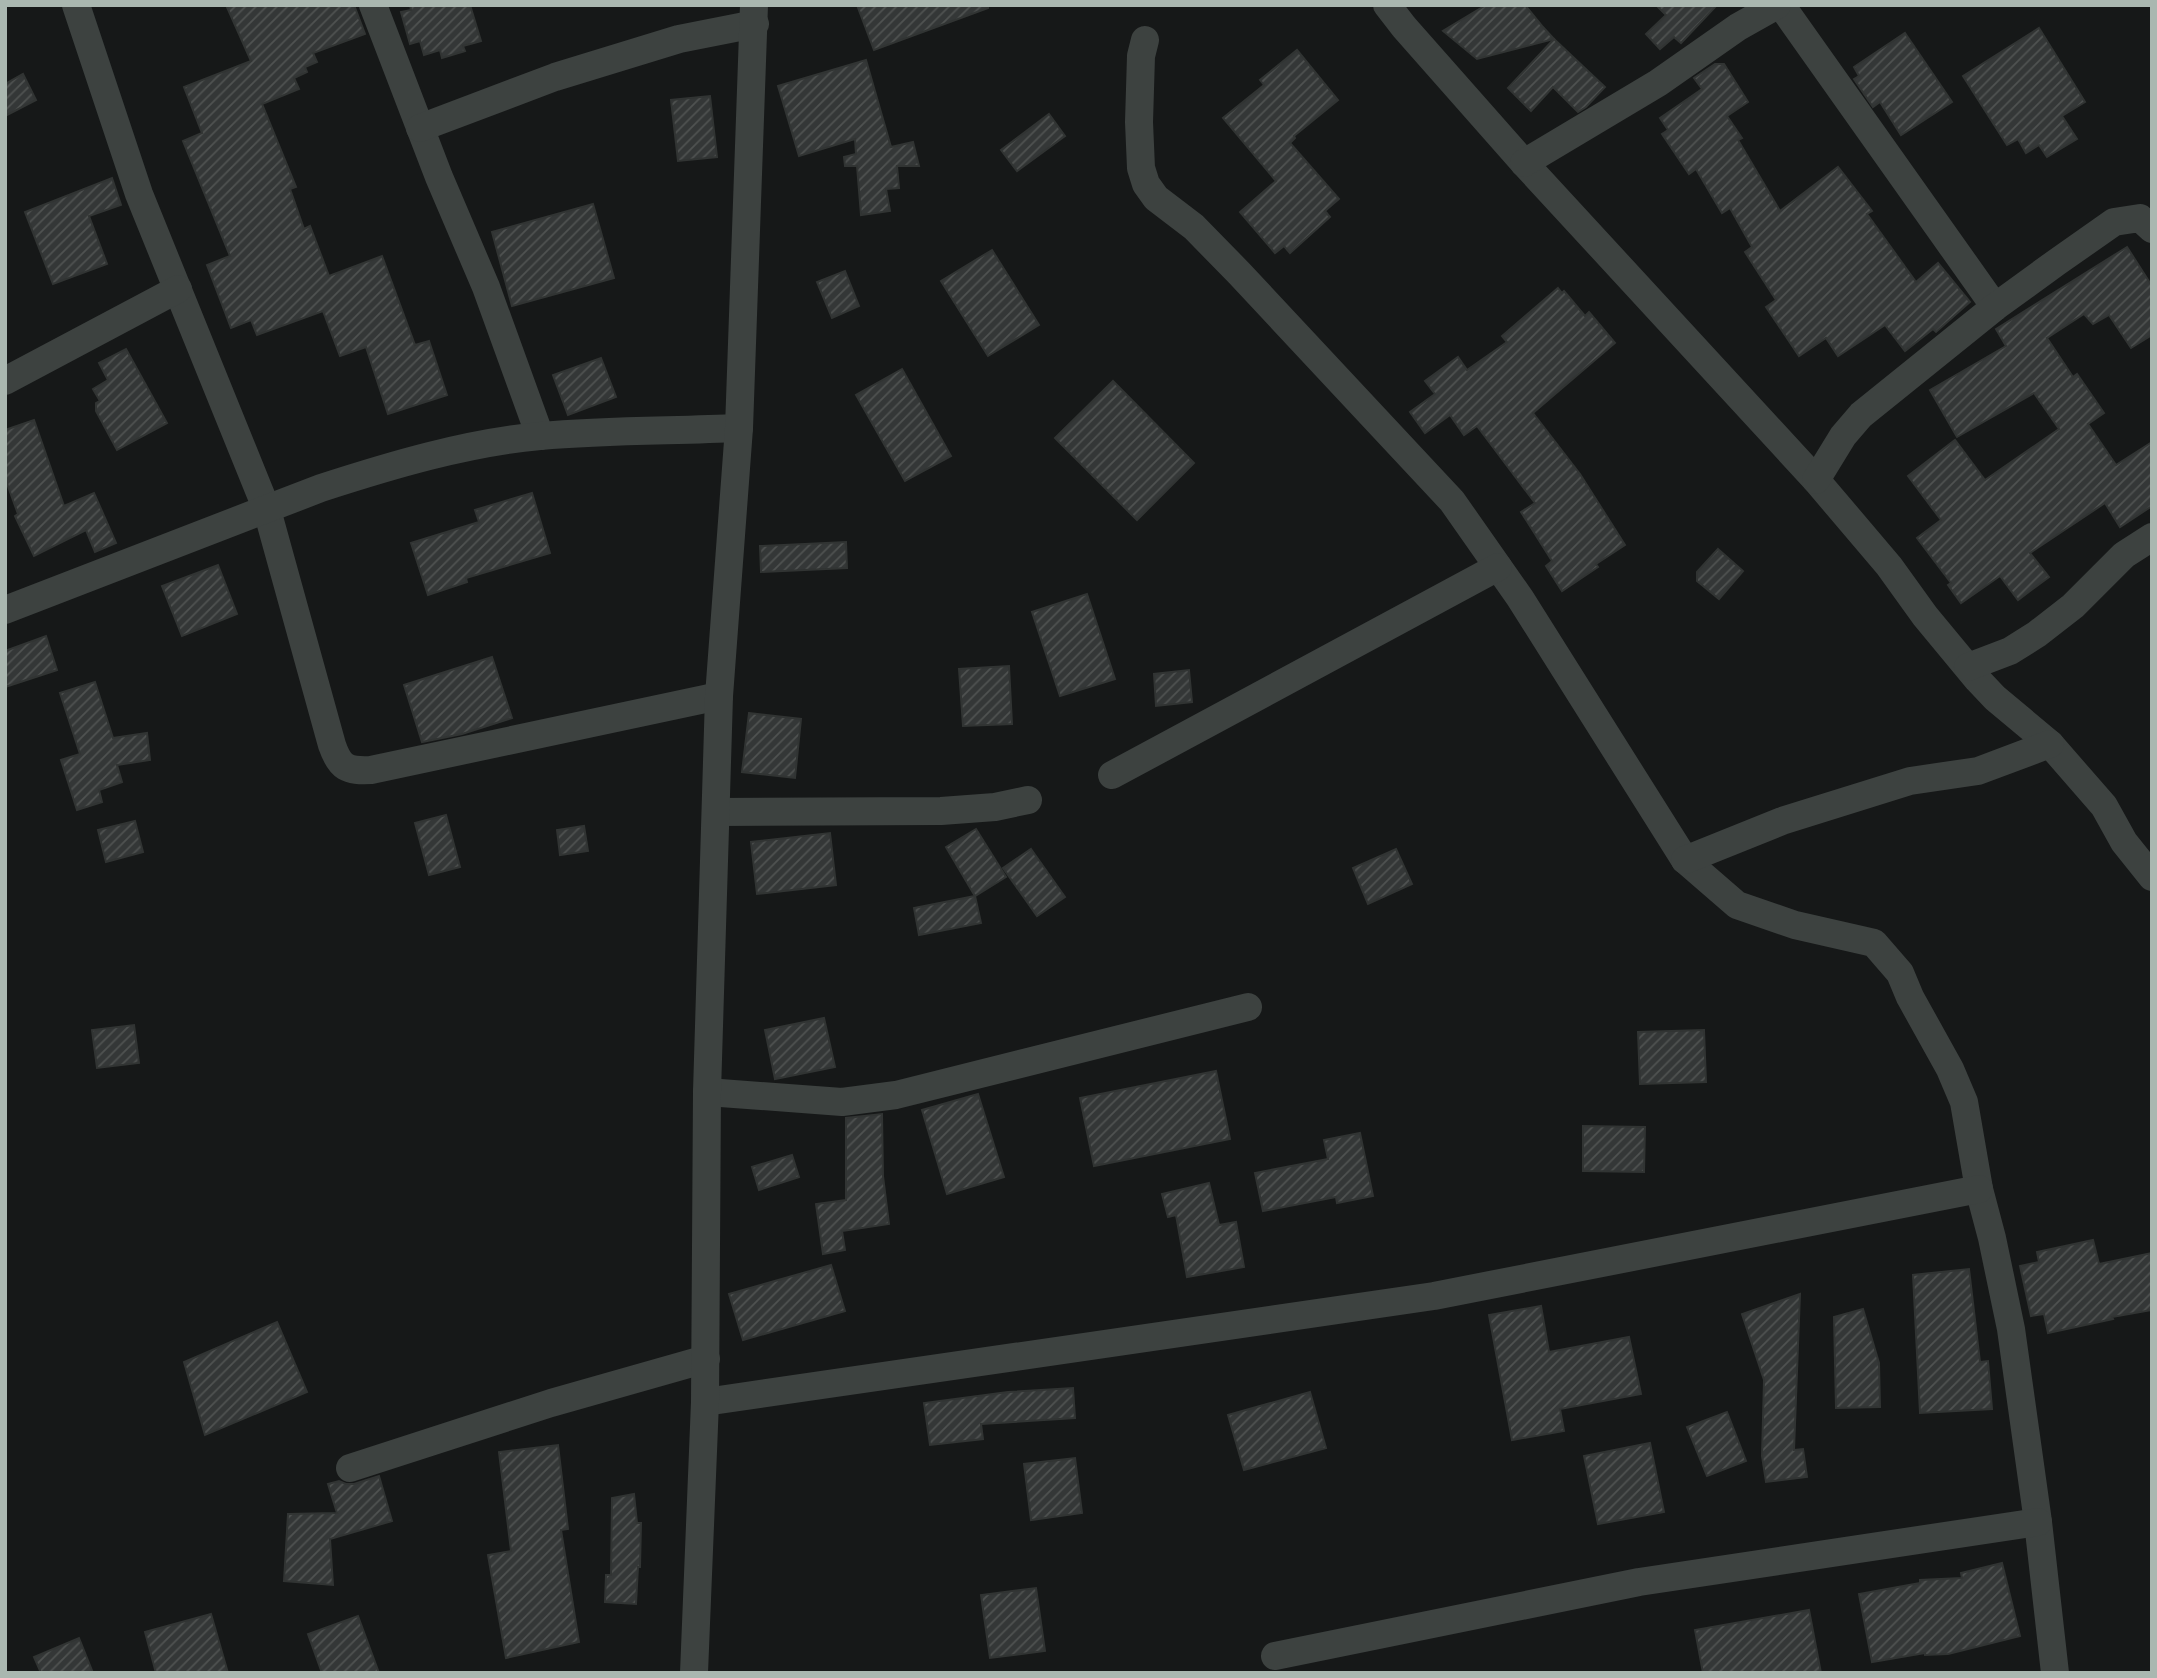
<svg xmlns="http://www.w3.org/2000/svg" width="2157" height="1678" font-family="'Public Sans',sans-serif">
	<style>
		.building { fill: url(#building-hatch); stroke: #313433; stroke-width: 2 }
		.lines { fill: none; stroke-linecap: round; stroke-linejoin: round }
		.minor { stroke: #3d4240; stroke-width: 28 }
	</style>
	<defs>
		<pattern id="building-hatch" width="6" height="6" patternUnits="userSpaceOnUse" patternTransform="scale(1.75)"><rect width="6" height="6" fill="#343737"/><path d="M-1 1l2-2M0 6l6-6M5 7l2-2" fill="none" stroke="#4f5251"/></pattern>
	</defs>
	<rect width="100%" height="100%" fill="#161818"/>
	<g class="building">
		<polygon points="226,5 354,5 365,34 313,53 317,62 305,67 307,72 294,78 299,89 262,104 296,187 290,189 304,229 310,226 329,276 382,256 415,345 429,341 447,395 388,414 366,347 340,356 323,311 257,335 251,320 231,328 207,265 230,256 183,141 202,133 184,87 251,61"/>
		<polygon points="410,5 470,5 481,41 463,46 465,51 442,58 440,50 424,55 420,41 410,44 401,12 411,10"/>
		<polygon points="857,5 988,5 988,8 874,50"/>
		<polygon points="1486,5 1525,5 1542,26 1554,39 1477,59 1443,31"/>
		<polygon points="1656,5 1717,5 1681,43 1674,37 1660,49 1646,34 1666,15"/>
		<polygon points="2039,28 2085,102 2062,116 2077,139 2047,157 2039,145 2026,153 2018,139 2007,145 1963,76"/>
		<polygon points="1905,33 1952,102 1901,135 1880,102 1873,107 1854,79 1859,76 1854,67"/>
		<polygon points="1554,39 1605,87 1586,107 1578,112 1553,87 1531,111 1508,88"/>
		<polygon points="1297,50 1338,100 1294,136 1295,138 1290,143 1339,199 1325,211 1330,217 1290,253 1284,246 1275,253 1240,212 1276,181 1223,118 1264,85 1260,80"/>
		<polygon points="866,60 891,147 913,142 919,166 897,166 899,188 886,189 890,211 861,215 857,166 845,166 844,157 856,154 855,139 799,156 778,86"/>
		<polygon points="1715,64 1724,64 1748,102 1727,116 1742,138 1738,140 1780,211 1838,167 1872,211 1867,214 1916,282 1938,263 1970,302 1936,332 1933,329 1905,351 1885,325 1838,356 1826,338 1799,356 1766,307 1776,300 1745,252 1752,247 1730,208 1722,213 1696,169 1689,174 1662,134 1668,130 1660,118 1702,89 1694,78"/>
		<polygon points="23,74 36,100 5,116 5,84"/>
		<polygon points="710,96 717,157 678,161 671,100"/>
		<polygon points="1049,114 1065,136 1017,171 1001,150"/>
		<polygon points="112,178 121,205 89,216 107,264 53,284 25,212"/>
		<polygon points="593,204 614,278 512,306 492,232"/>
		<polygon points="2127,247 2152,286 2152,335 2131,348 2109,315 2093,324 2084,314 2047,338 2073,377 2077,374 2104,413 2088,424 2116,465 2152,442 2152,506 2120,527 2105,503 2030,553 2049,577 2018,600 2000,576 1961,603 1948,585 1951,583 1917,538 1941,520 1908,476 1955,440 1985,480 2059,429 2034,393 1957,437 1930,390 2006,346 1996,329"/>
		<polygon points="992,250 1039,325 988,356 941,281"/>
		<polygon points="845,271 859,306 832,318 817,282"/>
		<polygon points="1558,288 1562,293 1564,291 1585,316 1589,312 1615,343 1533,413 1580,474 1625,545 1596,564 1598,567 1562,591 1546,566 1552,561 1521,512 1535,503 1477,426 1464,435 1450,415 1425,433 1410,412 1435,394 1425,381 1458,357 1467,370 1507,342 1502,336"/>
		<polygon points="126,349 167,423 117,450 96,411 96,403 100,401 93,389 108,380 99,363"/>
		<polygon points="601,358 616,397 568,415 553,375"/>
		<polygon points="902,369 951,456 905,481 856,395"/>
		<polygon points="1113,381 1194,463 1137,520 1055,438"/>
		<polygon points="34,420 64,506 94,493 116,543 95,552 86,530 34,556 15,516 18,514 5,478 5,430"/>
		<polygon points="532,493 550,553 466,578 467,582 428,595 411,543 479,522 475,510"/>
		<polygon points="846,542 847,568 761,572 760,546"/>
		<polygon points="1718,549 1743,571 1719,599 1697,581 1697,572"/>
		<polygon points="218,565 237,614 182,636 162,586"/>
		<polygon points="1087,594 1115,679 1060,696 1032,612"/>
		<polygon points="46,636 57,670 5,687 5,651"/>
		<polygon points="492,657 512,718 462,734 422,742 404,685"/>
		<polygon points="1009,666 1012,724 963,726 959,669"/>
		<polygon points="1189,670 1192,702 1156,706 1154,674"/>
		<polygon points="95,682 113,738 147,733 150,760 117,765 122,782 99,790 102,802 77,810 61,760 80,754 60,693"/>
		<polygon points="749,713 801,719 795,778 742,772"/>
		<polygon points="446,815 460,867 429,875 415,823"/>
		<polygon points="135,821 143,852 106,862 98,830"/>
		<polygon points="584,826 588,851 560,855 557,830"/>
		<polygon points="976,829 1006,877 975,896 946,847"/>
		<polygon points="830,833 836,885 757,894 751,842"/>
		<polygon points="1031,849 1065,897 1037,916 1003,868"/>
		<polygon points="1396,849 1412,884 1368,904 1353,868"/>
		<polygon points="975,896 981,923 919,935 914,908"/>
		<polygon points="824,1018 835,1067 775,1079 765,1030"/>
		<polygon points="134,1025 139,1063 97,1068 92,1030"/>
		<polygon points="1704,1030 1706,1082 1640,1084 1638,1032"/>
		<polygon points="1216,1071 1230,1139 1094,1166 1080,1098"/>
		<polygon points="978,1094 1004,1177 947,1194 922,1110"/>
		<polygon points="882,1114 883,1176 889,1224 842,1231 845,1250 823,1254 816,1204 846,1200 846,1118"/>
		<polygon points="1583,1126 1645,1127 1644,1172 1583,1171"/>
		<polygon points="1360,1133 1373,1196 1337,1203 1336,1197 1263,1211 1255,1173 1328,1159 1324,1140"/>
		<polygon points="792,1155 799,1177 759,1190 752,1167"/>
		<polygon points="1209,1183 1219,1225 1236,1222 1244,1267 1187,1277 1176,1215 1168,1217 1162,1194"/>
		<polygon points="2093,1240 2099,1264 2152,1253 2152,1310 2112,1317 2113,1319 2048,1333 2044,1314 2031,1316 2020,1266 2039,1262 2037,1252"/>
		<polygon points="831,1265 845,1311 743,1340 729,1294"/>
		<polygon points="1969,1269 1980,1362 1988,1361 1992,1409 1920,1413 1913,1275"/>
		<polygon points="1800,1294 1794,1450 1803,1449 1807,1477 1766,1482 1762,1456 1764,1380 1742,1314"/>
		<polygon points="1541,1306 1549,1352 1629,1337 1641,1394 1560,1409 1564,1431 1512,1440 1489,1315"/>
		<polygon points="1863,1309 1879,1363 1880,1407 1836,1408 1834,1317"/>
		<polygon points="277,1322 307,1392 205,1435 184,1362"/>
		<polygon points="1073,1388 1075,1418 981,1424 983,1439 930,1445 924,1403 1008,1392"/>
		<polygon points="1310,1392 1326,1448 1244,1470 1228,1415"/>
		<polygon points="1727,1412 1746,1461 1707,1476 1687,1427"/>
		<polygon points="1650,1443 1664,1512 1598,1524 1584,1456"/>
		<polygon points="558,1445 568,1529 561,1530 579,1642 506,1658 488,1555 511,1551 499,1452"/>
		<polygon points="1075,1458 1082,1513 1031,1520 1024,1464"/>
		<polygon points="379,1476 392,1521 330,1539 333,1585 284,1581 288,1514 337,1513 328,1484 339,1481 346,1484 354,1484"/>
		<polygon points="634,1494 637,1523 641,1523 640,1567 638,1567 636,1604 605,1602 606,1575 611,1575 612,1498"/>
		<polygon points="2002,1563 2020,1636 1948,1654 1925,1655 1925,1653 1872,1662 1859,1594 1920,1583 1920,1580 1962,1578 1961,1573"/>
		<polygon points="1036,1588 1045,1651 990,1658 981,1595"/>
		<polygon points="1809,1610 1821,1673 1703,1673 1695,1630"/>
		<polygon points="211,1614 228,1673 156,1673 145,1632"/>
		<polygon points="358,1616 379,1673 322,1673 308,1634"/>
		<polygon points="79,1638 93,1673 41,1673 34,1657"/>
	</g>
	<g class="lines">
		<g class="minor">
			<path d="M 76,5 L 139,194 L 267,510 L 332,745 C 340,768 347,771 371,770 L 719,696"/>
			<polyline points="373,5 439,177 486,287 540,436"/>
			<polyline points="1387,5 1404,27 1524,163 1816,480 1889,566 1925,616 1978,680 1995,698 2050,744 2104,806 2124,842 2152,877"/>
			<polyline points="1781,5 1995,307"/>
			<polyline points="1145,40 1141,56 1139,122 1141,168 1146,184 1156,198 1194,227 1239,273 1452,501 1520,598 1685,860 1737,905 1795,925 1874,943 1900,973 1910,997 1950,1069 1964,1102 1979,1189 1992,1238 2011,1329 2038,1522 2055,1673"/>
			<polyline points="420,128 555,77 679,39 755,24"/>
			<polyline points="1524,163 1658,83 1738,27 1777,5"/>
			<polyline points="5,381 178,289"/>
			<polyline points="1816,480 1843,436 1861,415 1995,307 2057,262 2114,222 2140,218 2152,229"/>
			<path d="M 5,610 L 321,488 C 392,465 466,443 540,436 C 606,430 673,431 739,428"/>
			<polyline points="1968,667 2010,651 2037,634 2073,606 2124,555 2152,537"/>
			<polyline points="1112,775 1498,567"/>
			<polyline points="716,812 941,811 995,807 1028,800"/>
			<polyline points="1685,860 1782,821 1910,781 1978,771 2050,744"/>
			<polyline points="707,1092 842,1102 896,1095 1248,1007"/>
			<polyline points="705,1402 1434,1296 1979,1189"/>
			<polyline points="350,1468 551,1403 706,1359"/>
			<polyline points="1275,1656 1639,1582 2038,1522"/>
			<polyline points="694,1673 705,1402 707,1092 719,696 739,428 754,5"/>
		</g>
	</g>
	<rect width="2157" height="1678" fill="none" stroke="#aab7b0" stroke-width="14"/>
</svg>
